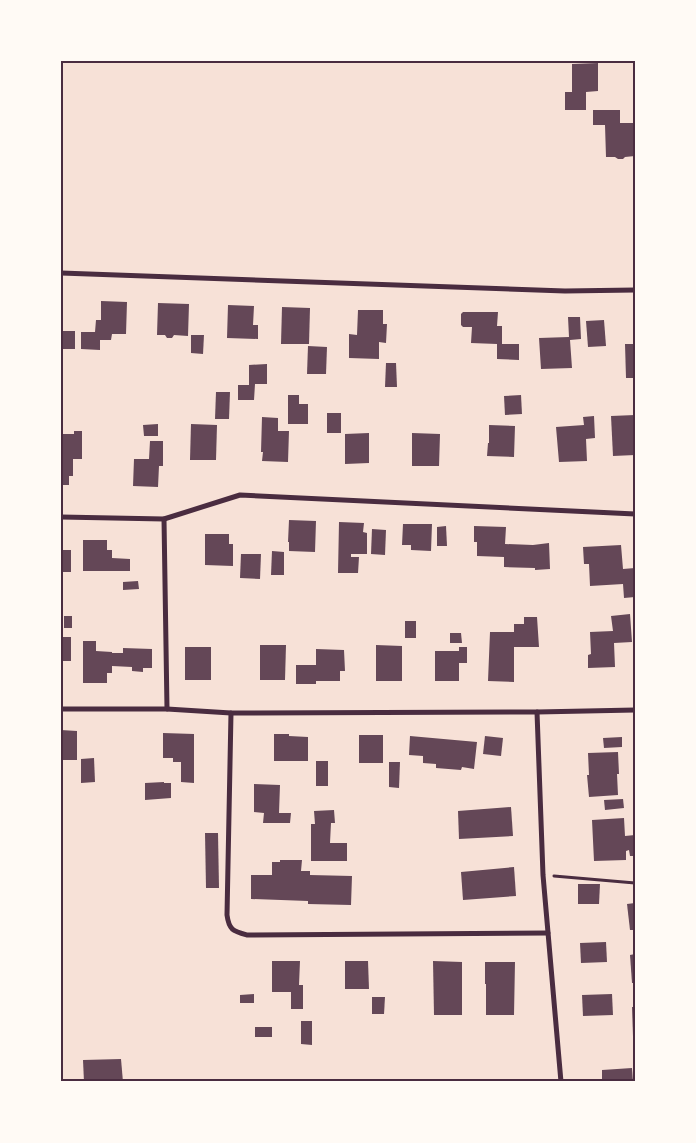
<svg xmlns="http://www.w3.org/2000/svg" width="696" height="1143" font-family="'PT Serif',serif">
	<style>
		.building { fill: #644757 }
		.lines { fill: none; stroke-linecap: round; stroke-linejoin: round }
		.path { stroke: #4a2c40; stroke-width: 3 }
		.service { stroke: #4a2c40; stroke-width: 4 }
		.minor { stroke: #4a2c40; stroke-width: 5 }
		.neatline { fill: none; stroke: #4a2c40; stroke-width: 2 }
	</style>
	<rect width="100%" height="100%" fill="#f7e1d7"/>
	<g class="building">
		<polygon points="598,63 598,91 586,92 586,110 565,110 565,92 572,92 572,64"/>
		<polygon points="593,110 620,110 620,123 634,123 635,156 625,157 623,159 618,159 615,157 606,157 605,125 593,125"/>
		<polygon points="101,301 127,302 126,334 112,334 111,340 100,340 100,350 81,349 81,332 95,332 96,320 101,320"/>
		<polygon points="158,303 189,304 188,336 174,335 172,338 167,338 165,335 157,335"/>
		<polygon points="228,305 254,306 253,325 258,325 258,339 227,338"/>
		<polygon points="282,307 310,308 309,344 281,344"/>
		<polygon points="358,310 383,310 383,324 387,324 386,343 379,342 379,359 349,358 349,334 357,335"/>
		<polygon points="463,312 498,312 497,326 502,326 502,344 519,344 519,360 497,359 497,344 471,343 472,327 463,327 461,325 461,314"/>
		<polygon points="568,317 580,317 581,339 570,340 572,368 541,369 539,338 569,337"/>
		<polygon points="604,320 606,346 588,347 586,321"/>
		<rect x="63" y="331" width="12" height="18"/>
		<polygon points="191,335 204,335 203,354 191,353"/>
		<polygon points="625,344 635,344 635,378 626,378"/>
		<polygon points="308,346 327,347 326,374 307,374"/>
		<polygon points="386,363 396,363 397,387 385,387"/>
		<polygon points="267,364 267,384 255,384 254,400 238,400 238,385 249,385 249,365"/>
		<polygon points="216,392 230,392 229,419 215,419"/>
		<polygon points="288,395 299,395 299,404 308,404 308,424 288,424"/>
		<polygon points="521,395 522,414 505,415 504,396"/>
		<rect x="327" y="413" width="14" height="20"/>
		<polygon points="635,415 635,455 613,456 611,416"/>
		<polygon points="594,416 595,438 586,439 587,461 559,462 556,427 584,425 583,417"/>
		<polygon points="262,417 278,418 278,431 289,431 288,462 262,461 263,452 261,452"/>
		<polygon points="158,424 158,436 144,436 143,425"/>
		<polygon points="191,424 217,425 216,460 190,460"/>
		<polygon points="489,425 515,426 514,457 487,456 488,443 489,443"/>
		<polygon points="74,431 82,431 82,459 73,459 73,476 69,476 69,485 61,485 61,434 74,434"/>
		<polygon points="369,433 369,463 345,464 345,434"/>
		<polygon points="412,433 440,434 439,466 412,466"/>
		<polygon points="150,441 163,441 163,466 159,466 158,487 133,486 134,459 149,459"/>
		<polygon points="289,520 316,521 315,552 289,551 289,542 288,542"/>
		<polygon points="339,522 364,523 363,532 367,533 367,554 351,554 351,557 359,557 358,573 338,573"/>
		<polygon points="403,524 432,524 431,551 411,550 411,545 402,545"/>
		<polygon points="446,526 447,546 437,546 437,527"/>
		<polygon points="474,526 506,527 505,544 533,545 549,543 550,569 535,570 535,568 504,567 504,557 477,556 477,542 474,542"/>
		<polygon points="372,529 386,530 385,555 371,554"/>
		<polygon points="205,534 229,534 229,544 233,544 233,566 205,565"/>
		<polygon points="83,540 107,540 107,550 112,550 112,558 130,559 130,571 83,571"/>
		<polygon points="621,545 623,569 635,568 635,597 624,598 623,584 590,586 589,564 584,564 583,547"/>
		<rect x="61" y="550" width="10" height="22"/>
		<polygon points="272,551 284,552 284,575 271,575"/>
		<polygon points="241,554 261,554 260,579 240,578"/>
		<polygon points="138,581 139,589 123,590 123,582"/>
		<polygon points="630,614 632,642 614,643 615,667 588,668 588,655 591,654 590,632 613,631 611,616"/>
		<rect x="64" y="616" width="8" height="12"/>
		<polygon points="524,617 537,617 539,647 514,647 514,682 488,681 490,632 514,632 514,624 524,624"/>
		<rect x="405" y="621" width="11" height="17"/>
		<polygon points="450,633 461,633 462,643 450,643"/>
		<rect x="61" y="637" width="10" height="24"/>
		<polygon points="83,641 96,641 96,651 112,652 112,653 123,653 123,648 152,649 152,668 143,668 143,672 132,671 132,667 112,666 112,673 107,673 107,683 83,683"/>
		<polygon points="260,645 286,645 285,680 260,680"/>
		<polygon points="376,645 402,646 402,681 376,681"/>
		<rect x="185" y="647" width="26" height="33"/>
		<polygon points="459,647 467,647 467,663 459,663 459,681 435,681 435,651 459,651"/>
		<polygon points="316,649 344,650 345,671 340,671 340,681 316,681 316,684 296,684 296,665 316,665"/>
		<polygon points="61,730 77,731 77,760 61,760"/>
		<polygon points="163,733 194,734 194,783 181,782 181,762 173,762 173,758 163,758"/>
		<polygon points="274,734 289,734 289,736 308,737 308,761 274,761"/>
		<rect x="359" y="735" width="24" height="28"/>
		<polygon points="410,736 477,742 474,769 462,767 461,770 436,768 436,764 423,763 423,756 409,755"/>
		<polygon points="485,736 503,738 501,756 483,754"/>
		<polygon points="622,737 622,747 604,748 603,738"/>
		<polygon points="618,752 619,774 617,774 618,795 589,797 587,775 589,775 588,753"/>
		<polygon points="94,758 95,782 81,783 81,759"/>
		<rect x="316" y="761" width="12" height="25"/>
		<polygon points="389,762 400,762 399,788 389,787"/>
		<polygon points="164,782 164,783 171,783 171,798 145,800 145,783"/>
		<polygon points="254,784 280,785 279,813 291,813 290,823 263,823 264,813 254,812"/>
		<polygon points="623,799 624,808 605,810 604,800"/>
		<polygon points="511,807 513,836 459,839 458,811"/>
		<polygon points="334,810 335,823 331,823 330,843 347,843 347,861 311,861 311,824 315,824 314,811"/>
		<polygon points="624,818 625,836 635,835 635,856 630,856 629,850 626,851 626,860 594,861 592,820"/>
		<polygon points="205,833 218,833 219,888 206,888"/>
		<polygon points="280,860 302,860 301,871 310,871 310,875 352,876 351,905 308,904 308,901 251,899 251,875 272,875 272,862 280,862"/>
		<polygon points="514,867 516,896 463,900 461,872"/>
		<polygon points="578,884 600,884 599,904 578,904"/>
		<polygon points="635,903 635,930 630,930 627,904"/>
		<polygon points="606,942 607,962 581,963 580,943"/>
		<polygon points="635,954 635,983 632,983 630,955"/>
		<polygon points="272,961 300,961 299,985 303,985 303,1009 291,1009 291,992 272,992"/>
		<polygon points="345,961 368,961 369,989 345,989"/>
		<polygon points="433,961 462,962 462,1015 434,1015"/>
		<polygon points="485,962 515,962 514,1015 486,1015 486,984 485,984"/>
		<polygon points="254,994 254,1003 240,1003 240,995"/>
		<polygon points="612,994 613,1015 583,1016 582,995"/>
		<polygon points="372,997 385,997 384,1014 372,1014"/>
		<polygon points="632,1007 635,1007 635,1036 633,1036"/>
		<polygon points="301,1021 312,1021 312,1045 301,1044"/>
		<rect x="255" y="1027" width="17" height="10"/>
		<polygon points="121,1059 123,1082 84,1082 83,1060"/>
		<polygon points="632,1068 633,1082 602,1082 602,1070"/>
	</g>
	<g class="lines">
		<polyline class="path" points="554,876 635,883"/>
		<polyline class="service" points="142,1081 142,1082"/>
		<g class="minor">
			<polyline points="61,273 565,291 635,290"/>
			<polyline points="61,517 164,519 240,495 635,514"/>
			<polyline points="164,519 167,709"/>
			<polyline points="61,709 167,709 231,713 537,712 635,710"/>
			<polyline points="537,712 543,875 561,1082"/>
			<path d="M 231,713 L 227,915 C 229,930 233,931 247,935 L 548,933"/>
		</g>
	</g>
	<rect width="696" height="1143" fill="none" stroke="#fffaf5" stroke-width="125"/>
	<rect x="62" y="62" width="572" height="1018" class="neatline"/>
</svg>
